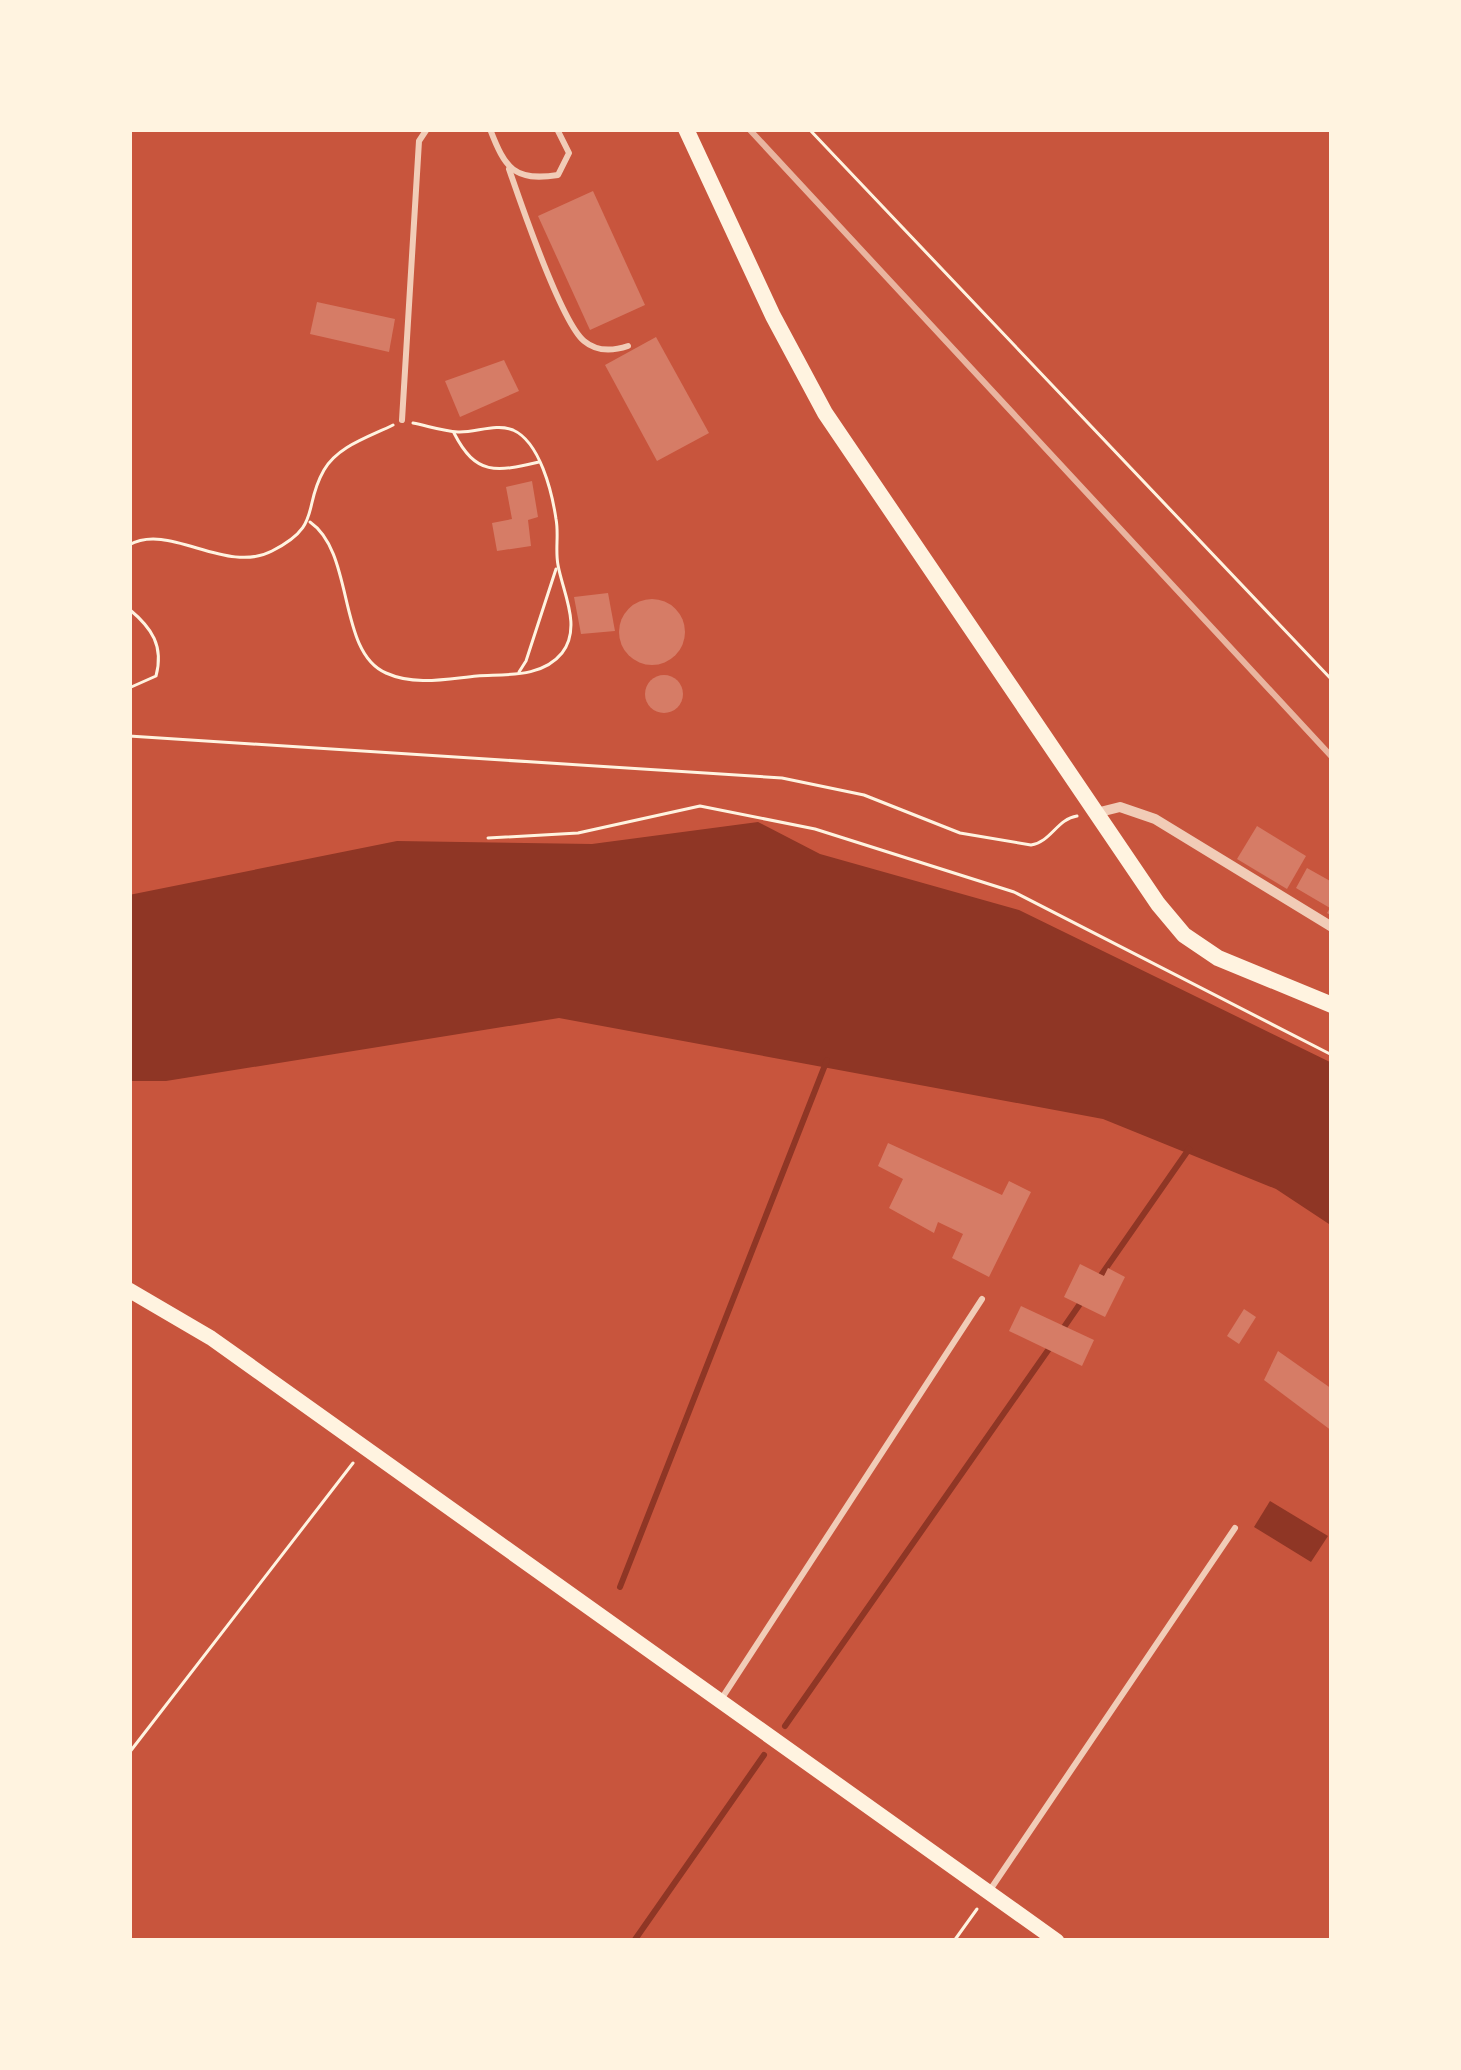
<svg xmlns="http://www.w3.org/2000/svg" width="1461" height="2070" font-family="Montserrat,sans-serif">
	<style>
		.water { fill: #8f3625 }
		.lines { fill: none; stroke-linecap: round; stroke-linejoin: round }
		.stream { stroke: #8f3625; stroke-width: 6 }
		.building { fill: #d67c66 }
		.path { stroke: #fff3e0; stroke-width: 3 }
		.service { stroke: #f1ccb7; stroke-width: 6 }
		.minor { stroke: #f1ccb7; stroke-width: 10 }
		.secondary { stroke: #fff3e0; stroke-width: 15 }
		.primary { stroke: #fff3e0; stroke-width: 16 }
		.rail { stroke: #e9b49f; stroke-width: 6 }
	</style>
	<rect width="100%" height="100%" fill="#c8553d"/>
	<g class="water">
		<polygon points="758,822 820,854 1019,910 1332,1063 1332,1226 1276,1189 1103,1119 559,1018 166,1081 129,1081 129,895 397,841 592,844"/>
		<polygon points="1270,1501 1328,1536 1311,1562 1254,1527"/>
	</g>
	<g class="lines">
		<g class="stream">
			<polyline points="1097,1281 1189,1149"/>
			<polyline points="1062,1330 1082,1301"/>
			<polyline points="620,1587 827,1060"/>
			<polyline points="785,1726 1051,1346"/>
			<polyline points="634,1941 764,1755"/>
		</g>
	</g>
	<g class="building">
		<polygon points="593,191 645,305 590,330 538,216"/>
		<polygon points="317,302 395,319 389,352 310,334"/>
		<polygon points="656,337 709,433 657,461 605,365"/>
		<polygon points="504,360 519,391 460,417 445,381"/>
		<polygon points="532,481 538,517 528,520 531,546 497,551 492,523 512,519 506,487"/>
		<polygon points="608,593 615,631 581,634 574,597"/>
		<circle cx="652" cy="632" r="33"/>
		<circle cx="664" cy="694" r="19"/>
		<polygon points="1257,826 1306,856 1287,889 1237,859"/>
		<polygon points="1307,868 1332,882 1332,916 1327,913 1330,908 1296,888"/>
		<polygon points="888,1143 1002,1195 1009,1181 1031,1192 989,1277 952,1258 963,1234 938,1222 934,1233 889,1208 903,1179 878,1166"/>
		<polygon points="1080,1264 1104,1276 1108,1268 1125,1277 1105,1317 1064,1297"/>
		<polygon points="1021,1306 1094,1340 1082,1366 1009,1331"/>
		<polygon points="1244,1309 1256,1317 1239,1344 1227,1336"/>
		<polygon points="1278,1351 1332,1389 1332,1431 1264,1380"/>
	</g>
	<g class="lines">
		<g class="path">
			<polyline points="809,129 1332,680"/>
			<path d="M 454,433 C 476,476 496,472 539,462"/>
			<path d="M 310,522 C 355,553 337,652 386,673 C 415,686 446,679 477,676 C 506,674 542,678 562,653 C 582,627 563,593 558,565 C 555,550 559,534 556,519 C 552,492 540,442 513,430 C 496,423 475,433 458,432 C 443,431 428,426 413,423"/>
			<path d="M 129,545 C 169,522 226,575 272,551 C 323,525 302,508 324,470 C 338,446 369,437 393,425"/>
			<path d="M 129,609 C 152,628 164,646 156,676 L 129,688"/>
			<polyline points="519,672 526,661 556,569"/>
			<path d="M 129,736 L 782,778 L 864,795 L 960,833 L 1031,845 C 1051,842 1057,819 1077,816"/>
			<polyline points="488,838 578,833 700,806 815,829 1014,892 1332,1055"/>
			<polyline points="129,1753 353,1463"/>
			<polyline points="954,1941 977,1909"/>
		</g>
		<g class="service">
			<path d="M 490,129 C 505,168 514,182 558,175 L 569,153 L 557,129"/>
			<path d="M 509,169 C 520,201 561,322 584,341 C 597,352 613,351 628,346"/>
			<polyline points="402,420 419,141 427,129"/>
			<polyline points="722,1698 982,1299"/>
			<polyline points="990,1890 1235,1528"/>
		</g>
		<polyline class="minor" points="1096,813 1120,807 1155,819 1332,927"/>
		<polyline class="secondary" points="129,1290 211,1338 1057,1941"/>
		<polyline class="primary" points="686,129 773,316 825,413 1158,904 1184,935 1218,958 1332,1005"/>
		<polyline class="rail" points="749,129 1332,757"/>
	</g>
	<rect width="1461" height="2070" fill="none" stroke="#fff3e0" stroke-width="264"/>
</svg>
